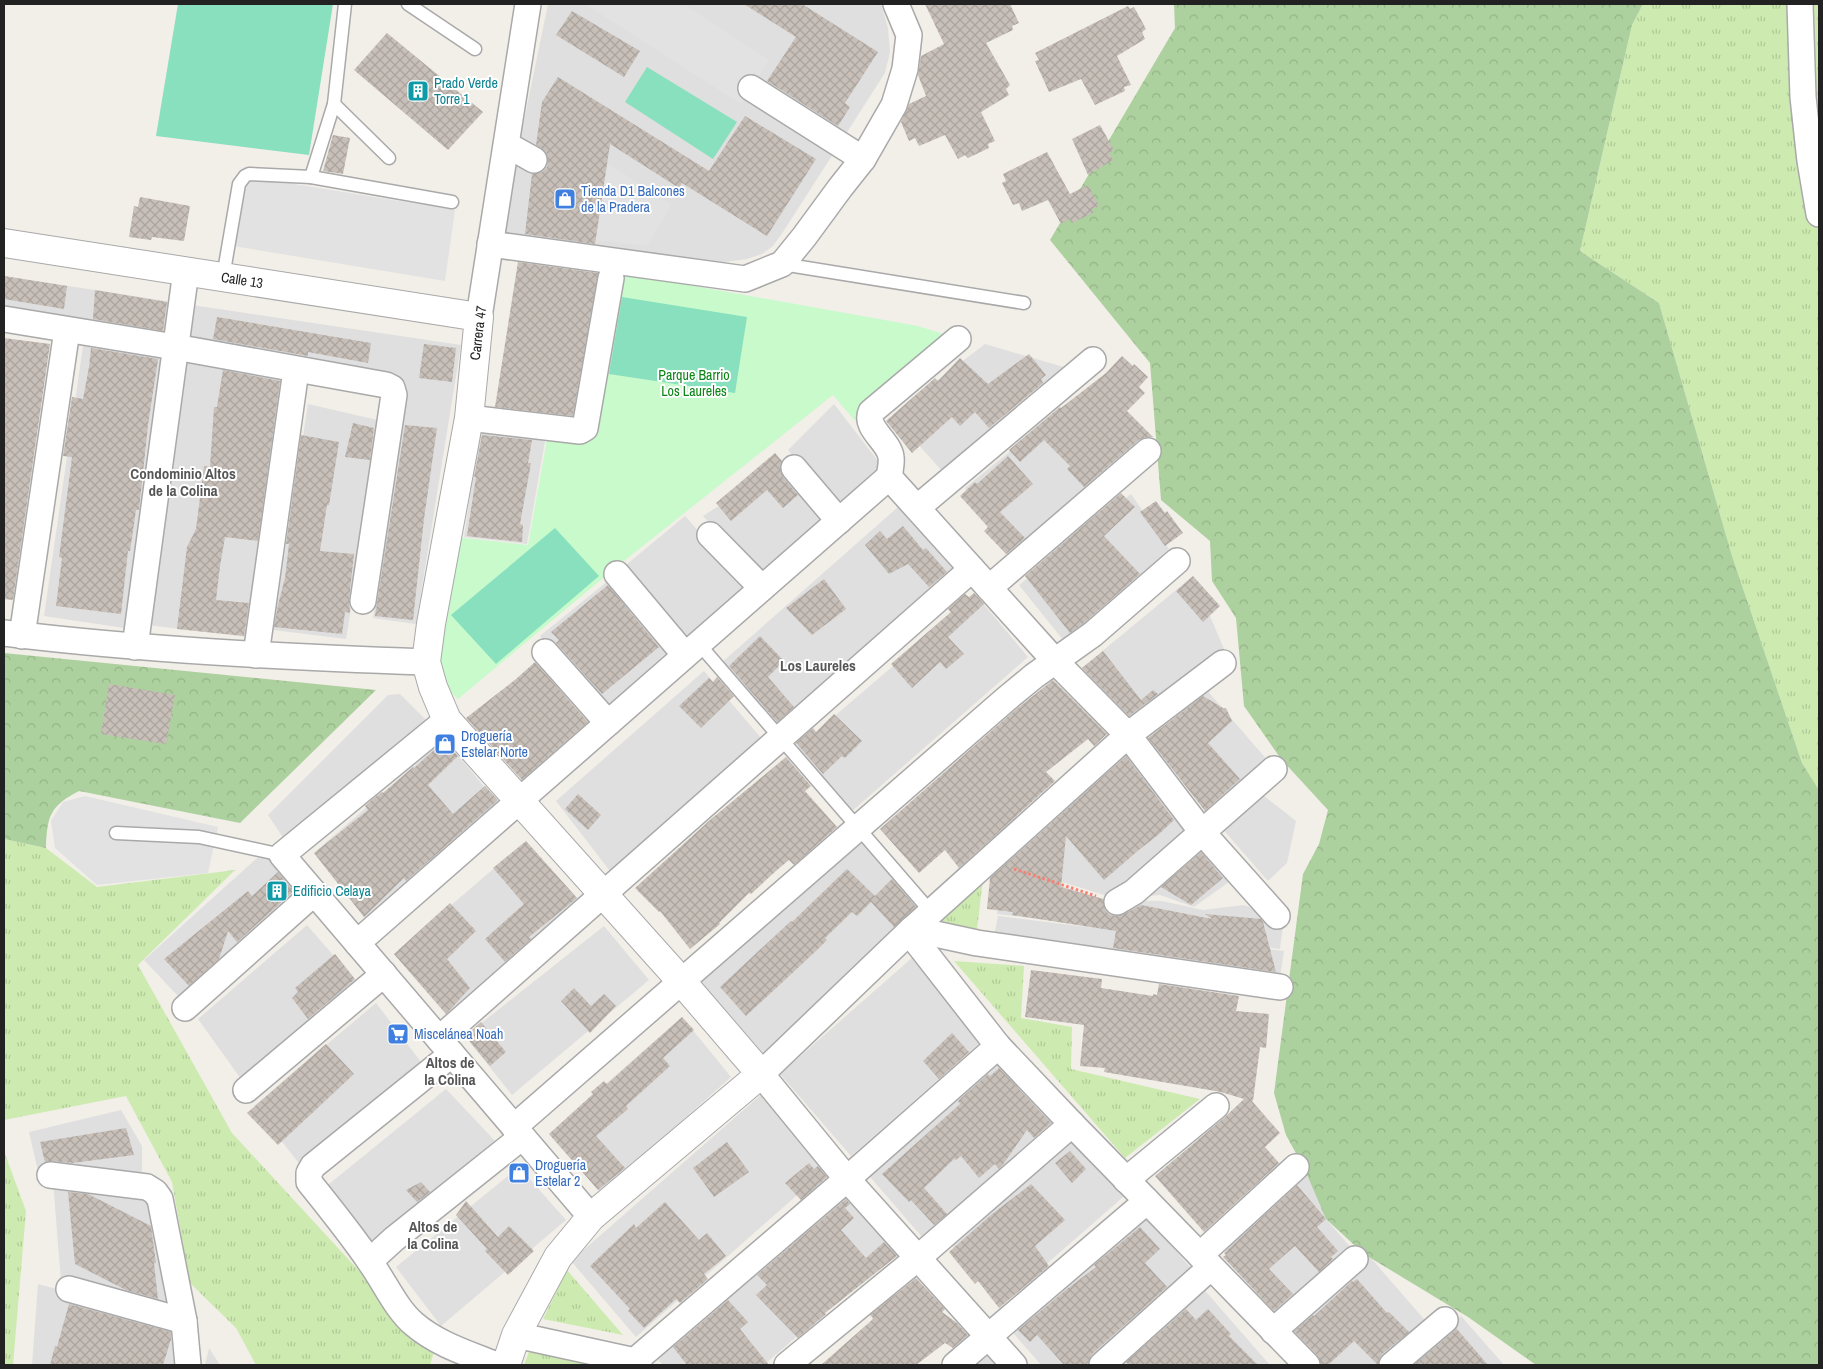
<svg xmlns="http://www.w3.org/2000/svg" width="1823" height="1369" font-family="'Archivo Narrow',sans-serif">
	<style>
		.residential { fill: #e0dfdf }
		.grass { fill: url(#grass-tufts) }
		.forest { fill: url(#forest-crowns) }
		.park { fill: #c8facc }
		.pitch { fill: #88e0be }
		.parking { fill: #e2e2e2 }
		.building { fill: url(#building-cross-hatch) }
		.lines { fill: none; stroke-linecap: round; stroke-linejoin: round }
		.service-casing { stroke: #a9a9a9; stroke-width: 15 }
		.minor-casing { stroke: #a9a9a9; stroke-width: 28 }
		.tertiary-casing { stroke: #a9a9a9; stroke-width: 30 }
		.path { stroke: #fa8072; stroke-width: 3; stroke-dasharray: 2.5 2.5; stroke-linecap: butt }
		.service { stroke: #fff; stroke-width: 12 }
		.minor { stroke: #fff; stroke-width: 25 }
		.tertiary { stroke: #fff; stroke-width: 28 }
		.labels { text-anchor: middle; dominant-baseline: central; stroke-width: 4; stroke-linejoin: round; paint-order: stroke }
		.culture-label { font-size: 14px; fill: #0d838f; stroke: #fff; text-anchor: start }
		.shop-label { font-size: 14px; fill: #366cbe; stroke: #fff; text-anchor: start }
		.street-label { font-size: 14px; fill: #222; stroke: #fff }
		.park-label { font-size: 14px; fill: #0c8416; stroke: #fff }
		.neighbourhood-label { font-size: 15px; font-weight: bold; fill: #555; stroke: #fff }
	</style>
	<defs>
		<pattern id="grass-tufts" width="24" height="20" patternUnits="userSpaceOnUse" patternTransform="scale(1.25)"><rect width="24" height="20" fill="#cdebb0"/><path d="M3 7l-1-3M5 7V3M7 7l1-3M15 17l-1-3M17 17v-4M19 17l1-3" fill="none" stroke="#b0c997"/></pattern>
		<pattern id="forest-crowns" width="20" height="18" patternUnits="userSpaceOnUse" patternTransform="scale(1.25)"><rect width="20" height="18" fill="#add19e"/><path d="M2 6a3 3 0 1 1 6 0M12 15a3 3 0 1 1 6 0" fill="none" stroke="#95b388"/></pattern>
		<pattern id="building-cross-hatch" width="8" height="8" patternUnits="userSpaceOnUse" patternTransform="scale(1.25)"><rect width="8" height="8" fill="#c7bfb8"/><path d="M0 0l8 8M0 8l8-8" fill="none" stroke="#aba49e"/></pattern>
	</defs>
	<rect width="100%" height="100%" fill="#f2efe9"/>
	<g class="residential">
		<polygon points="548,4 881,4 888,28 890,52 885,73 783,232 773,246 762,254 747,259 712,264 499,242"/>
		<polygon points="4,276 179,303 174,340 4,306"/>
		<polygon points="192,305 461,345 416,624 373,618 405,382 187,341"/>
		<polygon points="985,344 1067,368 942,471 892,415"/>
		<polygon points="83,346 161,358 124,628 44,616"/>
		<polygon points="183,354 290,373 247,637 147,625"/>
		<polygon points="1101,377 1136,445 1012,561 965,488"/>
		<polygon points="308,404 382,421 346,639 273,630"/>
		<polygon points="834,404 881,465 840,511 788,450"/>
		<polygon points="480,424 546,435 527,544 464,537"/>
		<polygon points="784,464 825,516 763,578 703,516"/>
		<polygon points="1131,494 1169,549 1068,646 1019,585"/>
		<polygon points="898,507 957,574 775,731 720,664"/>
		<polygon points="685,516 747,586 685,645 620,570"/>
		<polygon points="614,576 674,646 604,709 540,636"/>
		<polygon points="1193,576 1224,649 1132,726 1082,668"/>
		<polygon points="976,595 1028,657 851,812 796,749"/>
		<polygon points="704,671 761,738 613,875 556,801"/>
		<polygon points="1205,688 1268,761 1207,813 1154,738"/>
		<polygon points="400,694 427,721 286,842 268,815 388,695"/>
		<polygon points="445,739 499,805 365,918 314,853"/>
		<polygon points="1130,750 1236,877 1194,907 1160,895 1117,899 1001,863"/>
		<polygon points="1259,792 1296,821 1287,863 1268,881 1220,826"/>
		<polygon points="858,827 931,912 761,1074 682,982"/>
		<polygon points="526,841 577,899 446,1014 394,954"/>
		<polygon points="265,851 301,889 178,996 144,960"/>
		<polygon points="1001,868 1106,900 1162,901 1203,910 1243,905 1284,918 1280,949 997,914"/>
		<polygon points="998,916 1284,951 1278,989 993,941"/>
		<polygon points="307,925 360,986 241,1079 198,1019"/>
		<polygon points="604,926 649,980 512,1095 465,1036"/>
		<polygon points="921,950 992,1032 851,1156 780,1074"/>
		<polygon points="376,1003 421,1062 301,1166 254,1106"/>
		<polygon points="682,1017 731,1077 601,1193 549,1134"/>
		<polygon points="999,1040 1063,1113 922,1237 859,1164"/>
		<polygon points="446,1089 496,1142 374,1245 323,1189"/>
		<polygon points="763,1093 828,1168 636,1337 571,1261"/>
		<polygon points="121,1110 142,1146 142,1176 38,1171 29,1132"/>
		<polygon points="1072,1126 1130,1191 1002,1303 944,1237"/>
		<polygon points="1316,1166 1345,1200 1325,1218 1352,1249 1279,1313 1223,1248"/>
		<polygon points="519,1167 566,1220 441,1326 396,1267"/>
		<polygon points="53,1181 153,1200 176,1313 61,1281"/>
		<polygon points="843,1187 897,1249 764,1365 663,1365 653,1354"/>
		<polygon points="1135,1204 1197,1275 1095,1365 1041,1365 1002,1320"/>
		<polygon points="1370,1257 1429,1325 1384,1365 1319,1365 1288,1330"/>
		<polygon points="38,1284 183,1322 182,1365 32,1365"/>
		<polygon points="1200,1285 1269,1364 1108,1365"/>
		<polygon points="1461,1316 1504,1365 1405,1365"/>
		<polygon points="986,1341 1007,1365 957,1365"/>
		<polygon points="209,1348 220,1365 205,1365"/>
	</g>
	<g class="grass">
		<polygon points="1643,4 1819,4 1819,790 1802,763 1732,556 1659,303 1580,251 1632,25"/>
		<polygon points="4,839 46,848 97,887 235,870 138,965 232,1133 434,1352 430,1365 256,1365 236,1328 190,1283 172,1182 126,1096 4,1120"/>
		<polygon points="983,878 977,930 928,927"/>
		<polygon points="954,961 1024,966 1021,1018 1072,1027 1071,1069 1200,1099 1125,1158"/>
		<polygon points="4,1151 26,1211 13,1365 4,1365"/>
		<polygon points="567,1270 623,1335 543,1319"/>
		<polygon points="530,1349 618,1365 524,1365"/>
	</g>
	<g class="forest">
		<polygon points="1174,4 1643,4 1632,25 1580,251 1659,303 1732,556 1802,763 1819,790 1819,1365 1536,1365 1468,1317 1364,1254 1326,1219 1305,1170 1286,1135 1274,1093 1303,874 1319,844 1328,810 1281,759 1244,706 1236,618 1212,581 1210,541 1161,500 1150,363 1050,240 1175,28"/>
		<path d="M 4,653 L 376,690 L 240,823 L 79,791 C 50,806 47,816 46,848 L 4,839 Z"/>
	</g>
	<polygon class="park" points="616,272 918,326 953,337 855,421 833,395 614,569 458,699 440,682 439,661 456,537 528,545 548,434 586,436"/>
	<g class="pitch">
		<polygon points="178,4 333,4 309,155 156,136"/>
		<polygon points="647,67 737,122 713,159 625,102"/>
		<polygon points="622,297 747,317 735,393 609,374"/>
		<polygon points="555,528 599,576 496,664 451,615"/>
	</g>
	<g class="parking">
		<polygon points="585,4 683,4 769,60 741,104"/>
		<polygon points="607,163 672,204 647,246 596,240"/>
		<polygon points="245,176 455,210 445,281 233,246"/>
		<polygon points="85,796 218,827 208,873 97,885 55,848 51,821 63,802"/>
	</g>
	<g class="building">
		<polygon points="744,4 802,4 878,52 845,103 850,107 838,126 767,81 796,37"/>
		<polygon points="925,4 1010,4 1019,23 1012,26 1013,30 986,43 1010,85 1006,89 1009,95 981,112 995,141 988,144 989,148 968,158 965,155 958,159 945,135 919,146 915,138 909,141 901,122 909,104 926,96 918,75 921,56 944,44"/>
		<polygon points="1128,6 1130,9 1134,7 1146,29 1142,32 1145,39 1117,56 1131,85 1124,87 1125,91 1095,105 1081,79 1049,92 1035,61 1039,60 1035,53"/>
		<polygon points="572,11 640,51 624,77 556,35"/>
		<polygon points="387,33 483,112 448,150 354,70"/>
		<polygon points="558,77 709,171 745,116 816,159 767,236 682,183 679,188 610,144 595,244 525,234 532,174 542,172 547,167 548,160 546,152 536,145 542,102"/>
		<polygon points="1100,125 1114,150 1109,153 1113,160 1088,175 1072,139"/>
		<polygon points="333,135 350,138 343,174 323,171"/>
		<polygon points="1047,152 1070,194 1088,185 1099,206 1092,209 1093,213 1072,223 1069,219 1061,224 1048,200 1022,211 1019,203 1013,205 1002,183 1006,181 1003,174"/>
		<polygon points="140,197 190,206 184,241 152,237 151,240 129,237 134,206 138,207"/>
		<polygon points="518,262 598,273 573,416 495,407"/>
		<polygon points="4,276 67,286 64,309 4,299"/>
		<polygon points="95,290 167,302 163,331 93,319"/>
		<polygon points="217,317 371,343 368,363 308,352 308,356 213,339"/>
		<polygon points="4,338 50,344 13,600 4,599"/>
		<polygon points="424,344 456,348 452,382 419,378"/>
		<polygon points="91,348 158,359 148,425 139,510 136,510 130,551 128,551 121,614 56,606 62,558 59,557 72,457 63,456 72,397 83,399 89,367"/>
		<polygon points="1029,354 1046,375 1041,379 1043,383 989,428 975,412 960,426 952,417 912,453 886,421 935,378 938,381 960,358 988,384"/>
		<polygon points="1122,356 1133,366 1134,364 1148,377 1139,387 1145,393 1127,411 1153,437 1145,437 1139,440 1084,487 1067,469 1070,466 1044,440 1020,462 1009,450 1060,407 1061,408 1106,373"/>
		<polygon points="223,370 280,381 258,541 225,537 220,566 216,600 249,603 244,636 177,629 187,547 196,529 204,466 210,467 214,407 217,407"/>
		<polygon points="353,423 374,428 370,460 345,457"/>
		<polygon points="405,425 437,428 424,519 413,620 375,616"/>
		<polygon points="301,435 339,442 329,505 327,505 320,551 354,554 349,599 350,613 345,612 342,634 274,627 278,605 285,578 289,544 286,544"/>
		<polygon points="482,435 532,440 528,463 531,463 520,524 523,525 522,542 467,536 476,477 474,477"/>
		<polygon points="775,453 782,461 780,470 783,477 798,495 783,508 767,490 731,521 716,503"/>
		<polygon points="1008,456 1033,484 1000,512 1025,538 1006,554 984,531 988,527 960,496 975,482 977,484"/>
		<polygon points="1121,493 1135,507 1104,536 1140,574 1084,623 1070,633 1025,576"/>
		<polygon points="1156,501 1165,513 1167,511 1183,533 1165,546 1140,512"/>
		<polygon points="903,526 923,550 926,548 947,572 929,587 908,564 889,574 865,545 880,531 887,539"/>
		<polygon points="1193,576 1220,606 1203,622 1176,591"/>
		<polygon points="824,579 846,609 812,635 786,608"/>
		<polygon points="608,585 659,647 602,694 556,643 559,640 551,632"/>
		<polygon points="974,593 984,604 948,637 964,654 946,669 940,662 912,688 891,664 951,612 948,609 965,594 969,597"/>
		<polygon points="760,636 784,661 768,677 794,707 777,722 729,666"/>
		<polygon points="1103,651 1141,700 1153,690 1158,694 1129,716 1082,668"/>
		<polygon points="535,662 588,722 522,780 466,718 516,679"/>
		<polygon points="717,677 734,696 701,728 679,706 709,678 713,682"/>
		<polygon points="1053,680 1107,734 1094,746 1088,739 1046,772 1055,781 959,868 945,850 919,873 880,829 1014,711"/>
		<polygon points="109,684 175,695 166,744 101,734"/>
		<polygon points="1203,696 1223,708 1226,708 1232,721 1208,743 1240,779 1205,811 1148,738"/>
		<polygon points="834,714 862,741 845,758 842,756 823,774 796,743 813,728 816,732"/>
		<polygon points="444,741 458,756 428,785 453,814 485,786 498,800 406,881 404,878 364,917 314,853 368,810 365,806 374,798 382,792 383,793 413,767 414,768"/>
		<polygon points="1126,756 1174,820 1158,835 1140,849 1104,880 1066,836 1061,887 1103,899 1105,910 1110,915 1117,916 1124,914 1141,905 1212,919 1205,914 1261,919 1263,922 1276,972 1113,948 1116,931 1012,915 1013,912 987,909 990,878"/>
		<polygon points="786,757 811,786 805,791 837,827 794,865 789,860 777,870 751,894 749,893 719,923 720,924 690,949 660,911 659,912 635,888 710,820"/>
		<polygon points="578,794 601,815 588,830 565,809"/>
		<polygon points="526,841 577,898 529,937 531,939 505,962 485,939 524,904 493,868"/>
		<polygon points="1201,852 1223,878 1191,905 1161,887"/>
		<polygon points="847,869 875,896 892,879 916,907 894,927 871,902 857,916 852,912 825,938 827,940 817,950 746,1016 720,987 791,921 792,922"/>
		<polygon points="278,872 294,891 237,942 228,931 219,959 189,986 164,959 248,891 252,896"/>
		<polygon points="450,903 476,931 447,959 470,988 446,1014 394,954"/>
		<polygon points="335,954 355,979 308,1019 292,998 298,992 295,988"/>
		<polygon points="1031,970 1102,979 1101,988 1153,996 1153,994 1157,995 1159,984 1239,996 1236,1011 1269,1014 1266,1048 1260,1047 1253,1101 1251,1100 1280,1133 1265,1147 1279,1163 1204,1232 1155,1176 1225,1117 1244,1099 1221,1092 1104,1072 1105,1068 1080,1066 1084,1025 1025,1017"/>
		<polygon points="574,988 591,1006 604,994 616,1006 590,1033 561,1001"/>
		<polygon points="682,1017 694,1030 663,1058 670,1066 626,1106 628,1109 596,1136 625,1168 598,1190 549,1134 593,1094 591,1092 604,1081 607,1084"/>
		<polygon points="481,1022 506,1052 490,1066 465,1036"/>
		<polygon points="952,1033 969,1052 939,1079 923,1061"/>
		<polygon points="326,1044 354,1074 278,1145 247,1113"/>
		<polygon points="999,1068 1051,1123 1034,1138 1027,1130 1002,1166 999,1169 995,1164 979,1178 961,1156 956,1160 954,1159 924,1188 947,1214 934,1225 911,1200 909,1202 882,1174 960,1104 958,1101 988,1074 990,1076"/>
		<polygon points="126,1128 134,1155 72,1163 52,1161 45,1162 40,1142"/>
		<polygon points="727,1142 749,1172 714,1197 693,1168"/>
		<polygon points="1070,1151 1086,1169 1072,1183 1055,1163"/>
		<polygon points="809,1163 814,1169 818,1166 827,1177 801,1200 785,1183"/>
		<polygon points="421,1182 430,1192 417,1202 406,1190"/>
		<polygon points="1031,1184 1065,1220 1035,1246 1049,1266 999,1308 978,1281 975,1284 949,1252 991,1215"/>
		<polygon points="1297,1185 1326,1219 1317,1227 1338,1251 1331,1257 1333,1259 1319,1272 1295,1246 1269,1269 1293,1294 1274,1311 1223,1257 1226,1255 1224,1253"/>
		<polygon points="68,1192 88,1194 151,1226 156,1263 154,1263 158,1299 126,1290 75,1264"/>
		<polygon points="846,1199 850,1204 845,1208 854,1218 841,1230 866,1258 884,1242 897,1256 825,1313 826,1314 798,1338 756,1295 767,1285 757,1275"/>
		<polygon points="466,1201 498,1237 509,1226 534,1251 508,1275 485,1251 487,1249 456,1215"/>
		<polygon points="665,1202 699,1240 707,1233 726,1256 704,1274 708,1279 680,1303 676,1299 644,1328 628,1311 630,1309 590,1266 634,1224 636,1228"/>
		<polygon points="1140,1227 1160,1249 1145,1263 1167,1287 1092,1354 1088,1363 1085,1365 1064,1365 1037,1335 1030,1342 1018,1330 1067,1289 1096,1267 1094,1265"/>
		<polygon points="916,1278 945,1309 942,1312 957,1323 968,1335 953,1348 945,1343 916,1365 821,1365 872,1320 873,1318 870,1315"/>
		<polygon points="1357,1279 1387,1313 1389,1312 1409,1332 1382,1354 1379,1360 1378,1365 1354,1341 1328,1365 1321,1365 1317,1355 1294,1331 1313,1315 1314,1316 1352,1281 1353,1282"/>
		<polygon points="728,1300 748,1322 740,1329 769,1365 687,1365 673,1347"/>
		<polygon points="69,1304 171,1332 171,1339 163,1365 50,1365 55,1346 57,1347"/>
		<polygon points="1186,1309 1196,1320 1208,1309 1231,1334 1229,1336 1258,1365 1129,1365 1126,1362"/>
		<polygon points="1456,1328 1488,1365 1414,1365 1454,1331"/>
	</g>
	<g class="lines">
		<g class="service-casing">
			<g id="service">
				<polyline points="408,4 475,49"/>
				<polyline points="334,104 389,158"/>
				<polyline points="311,177 334,104 345,4"/>
				<polyline points="782,264 1024,303"/>
				<polyline points="223,277 239,184 245,176 249,174 311,177 452,202"/>
				<polyline points="699,644 931,912"/>
				<polyline points="116,833 199,837 282,855"/>
			</g>
		</g>
		<g class="minor-casing">
			<g id="minor">
				<polyline points="1800,4 1803,97 1810,161 1819,214"/>
				<polyline points="751,88 863,159"/>
				<polyline points="507,145 534,160"/>
				<polyline points="490,244 745,279 782,264 804,237 840,188 863,159 894,105 905,69 909,35 896,4"/>
				<polyline points="479,317 528,4"/>
				<polyline points="4,319 175,347 386,385 392,388 394,395 363,601"/>
				<polyline points="469,418 580,431 585,428 611,278"/>
				<polyline points="794,468 839,521"/>
				<polyline points="889,477 1055,661 1128,735 1202,832 1277,916"/>
				<polyline points="918,507 1093,360"/>
				<polyline points="710,535 762,588"/>
				<polyline points="617,574 685,655"/>
				<polyline points="989,588 1148,451"/>
				<path d="M 4,633 C 144,650 285,657 426,662"/>
				<polyline points="22,636 67,330"/>
				<polyline points="135,647 186,271"/>
				<polyline points="545,652 608,723"/>
				<polyline points="256,655 296,370"/>
				<polyline points="447,720 282,855 591,1217"/>
				<polyline points="1117,902 1134,892 1274,769"/>
				<polyline points="912,929 977,943 1280,987"/>
				<polyline points="909,932 998,1046 1072,1124 1307,1365"/>
				<path d="M 357,943 L 889,477 C 890,471 892,463 891,457 C 889,441 864,428 871,412 L 958,339"/>
				<polyline points="185,1008 314,893"/>
				<polyline points="439,1039 972,569"/>
				<path d="M 452,1054 L 313,1166 L 309,1173 L 309,1182 C 330,1208 351,1234 370,1262 C 384,1281 396,1309 414,1324 C 437,1344 469,1354 497,1365"/>
				<polyline points="246,1090 384,974"/>
				<polyline points="514,1127 1005,700 1034,676 1093,634 1177,561"/>
				<polyline points="50,1175 147,1187 155,1192 160,1199 184,1321 188,1365"/>
				<polyline points="1126,1180 1216,1106"/>
				<polyline points="1200,1255 1296,1167"/>
				<polyline points="370,1261 394,1239 522,1137"/>
				<polyline points="69,1289 184,1321"/>
				<polyline points="1273,1331 1355,1259"/>
				<polyline points="516,1335 635,1361 639,1365"/>
				<polyline points="630,1365 847,1179 998,1046"/>
				<polyline points="787,1365 919,1257 1072,1124"/>
				<polyline points="955,1365 1147,1201"/>
				<polyline points="1014,1365 847,1179 761,1074 909,932 1128,735 1223,663"/>
				<polyline points="1102,1365 1211,1267"/>
				<polyline points="1392,1365 1445,1320"/>
			</g>
		</g>
		<g class="tertiary-casing">
			<polyline id="tertiary" points="4,243 479,317 469,418 431,624 426,662 433,687 447,720 682,982 761,1074 591,1217 558,1257 516,1335 506,1365"/>
		</g>
		<polyline class="path" points="1014,869 1096,896"/>
		<use href="#service" class="service"/>
		<use href="#minor" class="minor"/>
		<use href="#tertiary" class="tertiary"/>
	</g>
	<defs>
		<g id="building-square" transform="scale(1.125)"><rect x="-9" y="-9" width="18" height="18" rx="4" fill="#0f9aa8" stroke="#fff"/><path d="M-4-6H4V6H1V3H-1V6H-4ZM-2.5-4.3h1.7v1.8h-1.7ZM.8-4.3h1.7v1.8H.8ZM-2.5-1h1.7V.8h-1.7ZM.8-1h1.7V.8H.8Z" fill="#fff"/></g>
		<g id="shop-square" transform="scale(1.125)"><rect x="-9" y="-9" width="18" height="18" rx="4" fill="#3f7fe0" stroke="#fff"/><path d="M-5-2.5h2.3a2.7 3.5 0 0 1 5.4 0H5L5.5 6h-11ZM-1.5-2.5h3a1.5 2.3 0 0 0-3 0Z" fill="#fff"/></g>
		<g id="supermarket-square" transform="scale(1.125)"><rect x="-9" y="-9" width="18" height="18" rx="4" fill="#3f7fe0" stroke="#fff"/><path d="M-6-5.5h2.5l.6 2H6L4.5 2H-2.5L-4.4-4H-6ZM-1.5 3.2a1.3 1.3 0 1 0 .1 0ZM3 3.2a1.3 1.3 0 1 0 .1 0Z" fill="#fff"/></g>
	</defs>
	<g fill-rule="evenodd">
		<use href="#building-square" x="418" y="91"/>
		<use href="#shop-square" x="565" y="199"/>
		<use href="#shop-square" x="445" y="744"/>
		<use href="#building-square" x="277" y="891"/>
		<use href="#supermarket-square" x="398" y="1034"/>
		<use href="#shop-square" x="519" y="1173"/>
	</g>
	<g class="labels">
		<g class="culture-label">
			<text x="434" y="83">Prado Verde<tspan x="434" dy="16">Torre 1</tspan></text>
			<text x="293" y="891">Edificio Celaya</text>
		</g>
		<g class="shop-label">
			<text x="581" y="191">Tienda D1 Balcones<tspan x="581" dy="16">de la Pradera</tspan></text>
			<text x="461" y="736">Droguería<tspan x="461" dy="16">Estelar Norte</tspan></text>
			<text x="414" y="1034">Miscelánea Noah</text>
			<text x="535" y="1165">Droguería<tspan x="535" dy="16">Estelar 2</tspan></text>
		</g>
		<g class="street-label">
			<text transform="translate(242 280) rotate(9)">Calle 13</text>
			<text transform="translate(478 333) rotate(-83)">Carrera 47</text>
		</g>
		<g class="park-label">
			<text x="694" y="375">Parque Barrio<tspan x="694" dy="16">Los Laureles</tspan></text>
		</g>
		<g class="neighbourhood-label">
			<text x="183" y="473">Condominio Altos<tspan x="183" dy="17">de la Colina</tspan></text>
			<text x="818" y="665">Los Laureles</text>
			<text x="450" y="1062">Altos de<tspan x="450" dy="17">la Colina</tspan></text>
			<text x="433" y="1226">Altos de<tspan x="433" dy="17">la Colina</tspan></text>
		</g>
	</g>
	<rect width="1823" height="1369" fill="none" stroke="#222222" stroke-width="10"/>
</svg>
